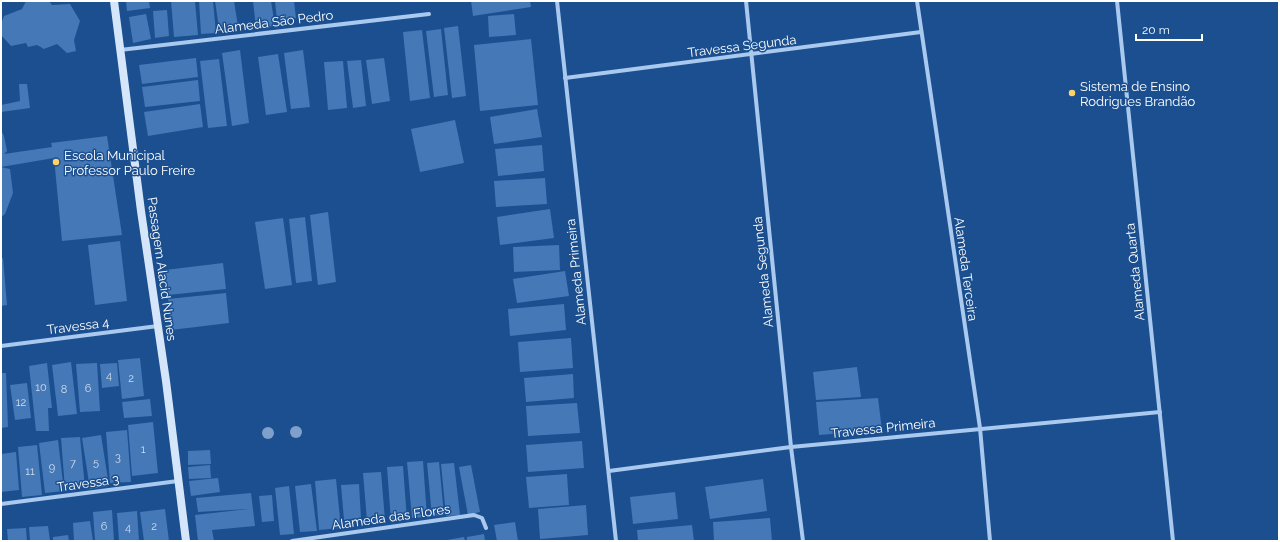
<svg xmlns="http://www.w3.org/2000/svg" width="1280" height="542" font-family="Raleway,sans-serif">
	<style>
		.building { fill: #4478b7 }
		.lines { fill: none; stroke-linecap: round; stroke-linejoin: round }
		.street { stroke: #a9c9ee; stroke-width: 4 }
		.secondary { stroke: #d6e6fa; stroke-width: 8 }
		.tree { fill: #7ea0ca }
		.poi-dot { fill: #ffd166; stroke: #1b4f8f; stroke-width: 1.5 }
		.labels { text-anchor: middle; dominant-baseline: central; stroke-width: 3; stroke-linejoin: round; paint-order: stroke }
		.number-label { font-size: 11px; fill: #d0dded }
		.street-label { font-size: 13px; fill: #fff; stroke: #1b4f8f }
		.poi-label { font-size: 13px; fill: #fff; stroke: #1b4f8f; text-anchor: start }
	</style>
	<rect width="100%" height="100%" fill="#1b4f8f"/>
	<g class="building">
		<polygon points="26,1 49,1 52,5 70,4 80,21 74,40 76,51 67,53 57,44 44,49 37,45 28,47 26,43 11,46 1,35 1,24 4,16 22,9"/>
		<polygon points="126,1 149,1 150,8 127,11"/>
		<polygon points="171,1 195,1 198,35 174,37"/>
		<polygon points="199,1 213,1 216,33 201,34"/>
		<polygon points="215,1 234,1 238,26 219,28"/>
		<polygon points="253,1 271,1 275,26 256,28"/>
		<polygon points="275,1 294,1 296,18 277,21"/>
		<polygon points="471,1 530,1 531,7 473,16"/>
		<polygon points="167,10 169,36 155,38 153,11"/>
		<polygon points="146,14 151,39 133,43 129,17"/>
		<polygon points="514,14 516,35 489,37 488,16"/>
		<polygon points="458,26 466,96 452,98 444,28"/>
		<polygon points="441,29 448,95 434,97 426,31"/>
		<polygon points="422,30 430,98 410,101 403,32"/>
		<polygon points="531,39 538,105 480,111 474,45"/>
		<polygon points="240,50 249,123 232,126 222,53"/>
		<polygon points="303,50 310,107 291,109 284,53"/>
		<polygon points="278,54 287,112 266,115 258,57"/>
		<polygon points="196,58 198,77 142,84 139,65"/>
		<polygon points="384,58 390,101 372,104 366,60"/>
		<polygon points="219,59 227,126 208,128 200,61"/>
		<polygon points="361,60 366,106 353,108 347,61"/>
		<polygon points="343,61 347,108 328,110 324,62"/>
		<polygon points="198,80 200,101 145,107 142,87"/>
		<polygon points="19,84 27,84 30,108 1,112 1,105 20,101"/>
		<polygon points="200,104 203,127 148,136 144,112"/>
		<polygon points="537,109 542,137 494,144 490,117"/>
		<polygon points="455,120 464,163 420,172 411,129"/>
		<polygon points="1,130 4,136 7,151 4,154 52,147 51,143 107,136 122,235 62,241 54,158 1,167"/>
		<polygon points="542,145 544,171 498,176 495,149"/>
		<polygon points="1,167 10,169 13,193 5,214 1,217"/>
		<polygon points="545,178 547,204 496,207 494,181"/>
		<polygon points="550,209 554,238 500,245 497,217"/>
		<polygon points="328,212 336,282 318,285 310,215"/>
		<polygon points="305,217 312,281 296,283 289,219"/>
		<polygon points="283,218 292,285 265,289 255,222"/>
		<polygon points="120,241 127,301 95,305 88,245"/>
		<polygon points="559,245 560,270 514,272 513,247"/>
		<polygon points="3,258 7,305 1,306 1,259"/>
		<polygon points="223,263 226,289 168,295 165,270"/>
		<polygon points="565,271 569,296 517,303 513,279"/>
		<polygon points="226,293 229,323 171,330 168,299"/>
		<polygon points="564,304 566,330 510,336 508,309"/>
		<polygon points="571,338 573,368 520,372 518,342"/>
		<polygon points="140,358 144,396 122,399 118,360"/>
		<polygon points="71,362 77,414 58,416 52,365"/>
		<polygon points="47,363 52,408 48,408 49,431 36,431 29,366"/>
		<polygon points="97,363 100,411 80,412 76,364"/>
		<polygon points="117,363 119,386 102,388 100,364"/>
		<polygon points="857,367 861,397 816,400 813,372"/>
		<polygon points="1,373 6,373 8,427 1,428"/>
		<polygon points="573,374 574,398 526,402 524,378"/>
		<polygon points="27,383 31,418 15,420 10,385"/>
		<polygon points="878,398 882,430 819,435 816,402"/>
		<polygon points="150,399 152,416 124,418 122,402"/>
		<polygon points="577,403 580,433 528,436 526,406"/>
		<polygon points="153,422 158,473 132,476 128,425"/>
		<polygon points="127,430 131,482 110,483 106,432"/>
		<polygon points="101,435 109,486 90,489 82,438"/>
		<polygon points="80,437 85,487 65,489 61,438"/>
		<polygon points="58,440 64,491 45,493 39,443"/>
		<polygon points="582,441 584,468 528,472 526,445"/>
		<polygon points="37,445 42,495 22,497 18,447"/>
		<polygon points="210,450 211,464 188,465 188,451"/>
		<polygon points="16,452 19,490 1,492 1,454"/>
		<polygon points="423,461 427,517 412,518 407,462"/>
		<polygon points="439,462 444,515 432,516 427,463"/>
		<polygon points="454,463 460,515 446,516 441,464"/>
		<polygon points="210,465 211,478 189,479 188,467"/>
		<polygon points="471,465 480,512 468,515 459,467"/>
		<polygon points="403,466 407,520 391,521 387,467"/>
		<polygon points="381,472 385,520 367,521 363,473"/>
		<polygon points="567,474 569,505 529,508 526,477"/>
		<polygon points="218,478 220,492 191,496 189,481"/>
		<polygon points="336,479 341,528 319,530 315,481"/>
		<polygon points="763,479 767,511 710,519 705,487"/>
		<polygon points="311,484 317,531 300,532 295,486"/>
		<polygon points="359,484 361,518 344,520 341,485"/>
		<polygon points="289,486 294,534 280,535 275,488"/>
		<polygon points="675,492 678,519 633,524 630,497"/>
		<polygon points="251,493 255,526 212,530 214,541 198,541 195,515 248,509 198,512 196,498"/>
		<polygon points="272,495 274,521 262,522 259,496"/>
		<polygon points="586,505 588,535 540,539 538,509"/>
		<polygon points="165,509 169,541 144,541 140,512"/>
		<polygon points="112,510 114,541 95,541 93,512"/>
		<polygon points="137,511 139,541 119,541 117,513"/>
		<polygon points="770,518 772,541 714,541 713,522"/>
		<polygon points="90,521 93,541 74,541 73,523"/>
		<polygon points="515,522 518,541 497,541 494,525"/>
		<polygon points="692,525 694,541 638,541 637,530"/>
		<polygon points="48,526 50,541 30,541 29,527"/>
		<polygon points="26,528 27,541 8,541 7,529"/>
		<polygon points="484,534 485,541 467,541 467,537"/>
		<polygon points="68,535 69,541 53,541 53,537"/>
		<polygon points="464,537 465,541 447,541 447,540"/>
	</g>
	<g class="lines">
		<g class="street">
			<polyline points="557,1 616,541"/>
			<polyline points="746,1 791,447 803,541"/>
			<polyline points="917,1 980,428 990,541"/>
			<polyline points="1117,1 1173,541"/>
			<polyline points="120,50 429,14"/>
			<polyline points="565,78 921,32"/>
			<polyline points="1,346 158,326"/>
			<polyline points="609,471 791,447 1160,412"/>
			<polyline points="1,504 178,481"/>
			<polyline points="292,541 474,515 482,518 486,528"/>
		</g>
		<polyline class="secondary" points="114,1 141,211 166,381 186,541"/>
	</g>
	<g class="tree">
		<circle cx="296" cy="432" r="6"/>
		<circle cx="268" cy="433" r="6"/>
	</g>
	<g class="poi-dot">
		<circle cx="1072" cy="93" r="4"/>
		<circle cx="56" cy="162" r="4"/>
	</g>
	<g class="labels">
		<g class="number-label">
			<text x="109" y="375">4</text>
			<text x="131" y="378">2</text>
			<text x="41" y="387">10</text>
			<text x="88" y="388">6</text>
			<text x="64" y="389">8</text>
			<text x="21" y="402">12</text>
			<text x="143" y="449">1</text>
			<text x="118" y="457">3</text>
			<text x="96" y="462">5</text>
			<text x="73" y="463">7</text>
			<text x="52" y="467">9</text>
			<text x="30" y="471">11</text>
			<text x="104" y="526">6</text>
			<text x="154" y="526">2</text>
			<text x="128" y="527">4</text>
		</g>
		<g class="street-label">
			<text transform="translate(274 22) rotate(-7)">Alameda São Pedro</text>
			<text transform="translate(742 46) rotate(-7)">Travessa Segunda</text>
			<text transform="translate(162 269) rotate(82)">Passagem Alacid Nunes</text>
			<text transform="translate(966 269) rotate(82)">Alameda Terceira</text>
			<text transform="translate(576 272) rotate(-96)">Alameda Primeira</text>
			<text transform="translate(763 272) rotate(-96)">Alameda Segunda</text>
			<text transform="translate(1135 272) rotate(-96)">Alameda Quarta</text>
			<text transform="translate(78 326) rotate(-7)">Travessa 4</text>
			<text transform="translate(883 428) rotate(-6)">Travessa Primeira</text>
			<text transform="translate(88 483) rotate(-8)">Travessa 3</text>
			<text transform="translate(391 517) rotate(-8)">Alameda das Flores</text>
		</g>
		<g class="poi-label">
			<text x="1080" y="86">Sistema de Ensino<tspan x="1080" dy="15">Rodrigues Brandão</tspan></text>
			<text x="64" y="155">Escola Municipal<tspan x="64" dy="15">Professor Paulo Freire</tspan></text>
		</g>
	</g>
	<rect width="1280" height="542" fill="none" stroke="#ffffff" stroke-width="4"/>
	<path d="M1136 34v6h66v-6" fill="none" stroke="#ffffff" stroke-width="2"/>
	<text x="1142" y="34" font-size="12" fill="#ffffff" stroke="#1b4f8f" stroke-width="3" paint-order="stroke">20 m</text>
</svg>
